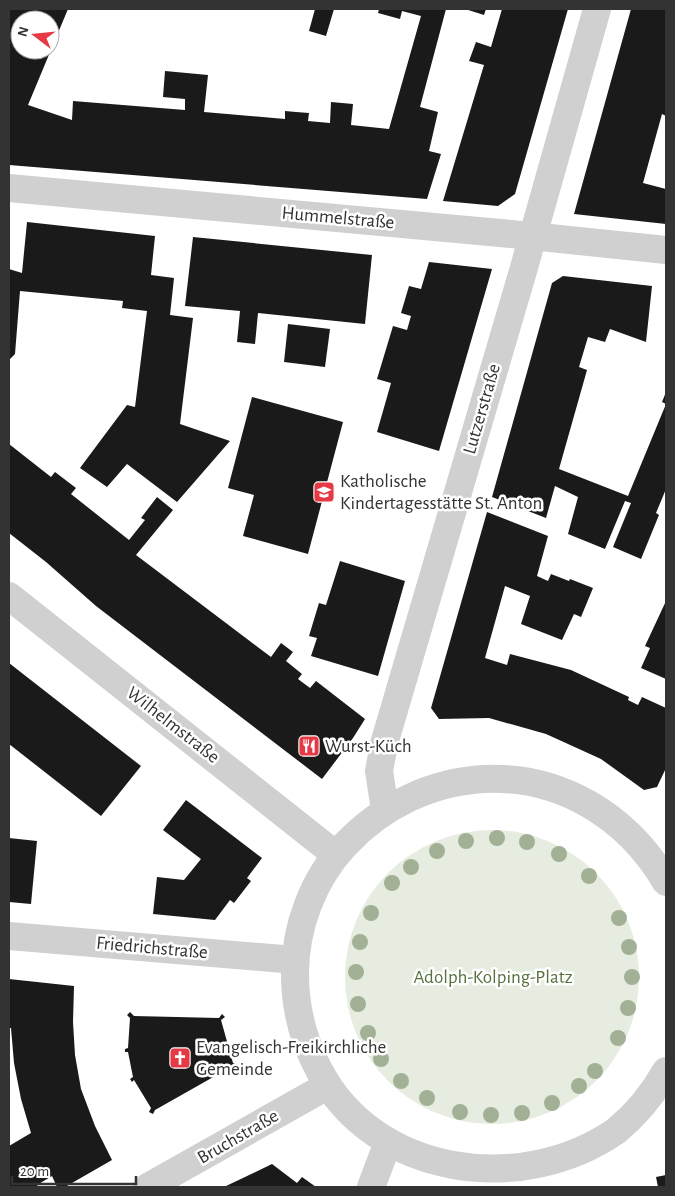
<svg xmlns="http://www.w3.org/2000/svg" width="675" height="1196" font-family="'Alegreya Sans',sans-serif">
	<style>
		.green { fill: #e6ecdf }
		.building { fill: #1a1a1a; fill-rule: evenodd }
		.lines { fill: none; stroke-linecap: round; stroke-linejoin: round }
		.minor { stroke: #d0d0d0; stroke-width: 28 }
		.tree { fill: #a2b095 }
		.labels { text-anchor: middle; dominant-baseline: central; stroke-width: 5; stroke-linejoin: round; paint-order: stroke }
		.street-label { font-size: 19px; fill: #333; stroke: #fff }
		.poi-label { font-size: 19px; fill: #333; stroke: #fff; text-anchor: start }
		.park-label { font-size: 19px; fill: #56703f; stroke: #fff }
	</style>
	<rect width="100%" height="100%" fill="#fff"/>
	<circle class="green" cx="492" cy="977" r="147"/>
	<g class="building">
		<path d="M 9,9 L 68,9 L 28,105 L 72,120 L 73,101 L 185,110 L 185,99 L 163,97 L 165,71 L 208,75 L 204,112 L 285,119 L 285,111 L 296,112 L 309,113 L 308,121 L 330,123 L 331,102 L 353,104 L 351,125 L 389,129 L 421,16 L 402,11 L 400,19 L 378,13 L 379,9 L 446,9 L 420,107 L 438,112 L 429,151 L 441,154 L 427,199 L 9,165 ZM 20,20 L 50,20 L 50,50 L 20,50 Z"/>
		<polygon points="315,9 334,9 326,36 309,31"/>
		<polygon points="465,9 486,9 484,15"/>
		<polygon points="502,9 568,9 515,194 498,206 443,201 484,65 469,61 476,42 491,47"/>
		<polygon points="631,9 666,9 666,116 662,114 643,183 666,189 666,224 574,214"/>
		<polygon points="27,222 155,236 151,275 174,278 170,315 193,318 180,424 230,441 177,502 127,464 107,487 80,468 127,405 135,407 147,311 122,308 123,301 20,291 15,354 9,360 9,269 22,273"/>
		<polygon points="193,237 372,255 365,324 258,313 255,344 237,342 240,311 185,306"/>
		<polygon points="429,262 492,269 439,451 377,432 391,383 377,379 393,326 407,330 411,316 401,313 409,286 421,289"/>
		<polygon points="563,276 652,286 646,342 610,329 605,342 588,337 579,367 587,370 559,469 628,496 666,404 666,489 656,513 659,515 641,559 613,547 631,503 625,501 605,549 568,534 578,497 555,486 546,518 492,497 552,283"/>
		<polygon points="288,324 330,329 325,367 284,362"/>
		<polygon points="666,392 666,404 662,402"/>
		<polygon points="252,397 343,422 308,554 243,536 254,495 228,488"/>
		<polygon points="9,444 51,477 55,472 76,488 71,494 129,540 145,520 141,518 157,497 173,510 136,555 271,657 281,643 293,652 286,661 302,674 298,679 310,688 316,681 365,719 353,738 322,779 96,606 46,562 9,533"/>
		<polygon points="487,512 548,536 537,576 548,581 551,574 569,581 570,579 593,588 581,617 574,614 562,640 521,624 530,596 505,586 485,658 507,665 510,654 571,670 629,697 628,700 638,705 642,697 666,708 666,768 657,787 644,790 601,759 546,734 489,718 439,719 431,708"/>
		<polygon points="340,561 405,581 378,676 311,656 317,638 309,636 319,603 326,605"/>
		<polygon points="666,601 666,679 641,668 650,648 645,646"/>
		<polygon points="9,663 141,766 101,816 9,744"/>
		<polygon points="186,800 262,858 247,878 251,881 234,903 230,900 215,920 153,914 157,877 184,880 201,859 163,830"/>
		<polygon points="9,838 37,841 31,904 9,902"/>
		<polygon points="9,979 74,986 73,1022 75,1055 81,1089 95,1126 112,1160 65,1187 57,1187 52,1176 37,1185 39,1187 9,1187 9,1146 31,1133 21,1099 14,1063 11,1028 9,1028"/>
		<polygon points="130,1012 134,1016 219,1018 222,1014 225,1017 221,1020 233,1063 237,1065 236,1068 231,1067 155,1110 153,1114 149,1112 151,1108 134,1080 132,1082 130,1079 133,1077 128,1052 125,1052 125,1049 128,1048 130,1018 127,1015"/>
		<polygon points="272,1164 297,1183 302,1177 316,1187 224,1187"/>
		<polygon points="666,1175 666,1187 658,1187 656,1177"/>
	</g>
	<g class="lines">
		<g class="minor">
			<polyline points="9,188 511,234 666,250"/>
			<polyline points="9,596 336,855"/>
			<polyline points="385,810 379,771 384,744 523,271 597,9"/>
			<path d="M 666,882 C 628,817 561,775 484,779 C 430,782 382,806 345,845 C 313,879 295,927 295,974 C 295,1008 303,1040 319,1070 C 375,1177 522,1196 616,1131 C 637,1114 653,1094 666,1071"/>
			<polyline points="9,936 295,960"/>
			<polyline points="148,1187 327,1086"/>
			<polyline points="371,1187 387,1145"/>
		</g>
	</g>
	<g class="tree">
		<circle cx="497" cy="838" r="8"/>
		<circle cx="466" cy="841" r="8"/>
		<circle cx="527" cy="842" r="8"/>
		<circle cx="437" cy="851" r="8"/>
		<circle cx="559" cy="854" r="8"/>
		<circle cx="411" cy="867" r="8"/>
		<circle cx="589" cy="876" r="8"/>
		<circle cx="392" cy="883" r="8"/>
		<circle cx="371" cy="913" r="8"/>
		<circle cx="619" cy="918" r="8"/>
		<circle cx="360" cy="942" r="8"/>
		<circle cx="629" cy="947" r="8"/>
		<circle cx="356" cy="972" r="8"/>
		<circle cx="632" cy="977" r="8"/>
		<circle cx="358" cy="1004" r="8"/>
		<circle cx="628" cy="1008" r="8"/>
		<circle cx="368" cy="1033" r="8"/>
		<circle cx="618" cy="1038" r="8"/>
		<circle cx="381" cy="1059" r="8"/>
		<circle cx="595" cy="1071" r="8"/>
		<circle cx="401" cy="1081" r="8"/>
		<circle cx="579" cy="1086" r="8"/>
		<circle cx="427" cy="1098" r="8"/>
		<circle cx="552" cy="1103" r="8"/>
		<circle cx="460" cy="1112" r="8"/>
		<circle cx="522" cy="1113" r="8"/>
		<circle cx="491" cy="1115" r="8"/>
	</g>
	<defs>
		<g id="school-square" transform="scale(1.125)"><rect x="-9" y="-9" width="18" height="18" rx="4" fill="#e63946" stroke="#fff"/><path d="M0-5L7-2L0 1L-7-2ZM-4 1L0 2.5L4 1V4Q0 6-4 4Z" fill="#fff"/></g>
		<g id="restaurant-square" transform="scale(1.125)"><rect x="-9" y="-9" width="18" height="18" rx="4" fill="#e63946" stroke="#fff"/><path d="M-5-6h1v4h1v-4h1v4h1v-4h1v5L-1.5 .5V6h-2V.5L-5-1ZM5-6V6H3V1.5H1.5Q1.5-4 5-6Z" fill="#fff"/></g>
		<g id="church-square" transform="scale(1.125)"><rect x="-9" y="-9" width="18" height="18" rx="4" fill="#e63946" stroke="#fff"/><path d="M-1.2-6h2.4v3.5h3.3v2.4h-3.3V6h-2.4V-.1h-3.3v-2.4h3.3Z" fill="#fff"/></g>
	</defs>
	<g fill-rule="evenodd">
		<use href="#school-square" x="324" y="492"/>
		<use href="#restaurant-square" x="309" y="746"/>
		<use href="#church-square" x="180" y="1058"/>
	</g>
	<g class="labels">
		<g class="street-label">
			<text transform="translate(338 218) rotate(5)">Hummelstraße</text>
			<text transform="translate(482 409) rotate(-74)">Lutzerstraße</text>
			<text transform="translate(173 725) rotate(38)">Wilhelmstraße</text>
			<text transform="translate(152 948) rotate(5)">Friedrichstraße</text>
			<text transform="translate(238 1137) rotate(-30)">Bruchstraße</text>
		</g>
		<g class="poi-label">
			<text x="340" y="481">Katholische<tspan x="340" dy="22">Kindertagesstätte St. Anton</tspan></text>
			<text x="325" y="746">Wurst-Küch</text>
			<text x="196" y="1047">Evangelisch-Freikirchliche<tspan x="196" dy="22">Gemeinde</tspan></text>
		</g>
		<g class="park-label">
			<text x="493" y="977">Adolph-Kolping-Platz</text>
		</g>
	</g>
	<rect width="675" height="1196" fill="none" stroke="#333333" stroke-width="20"/>
	<g transform="translate(35 35) rotate(286)"><circle r="24" fill="#ffffff" stroke="#adadad"/>
	<path d="M0-4L9 19L0 12L-9 19Z" fill="#e63946"/>
	<text y="-8" font-size="14" font-weight="bold" text-anchor="middle" fill="#333333">N</text>
	</g>
	<path d="M12 1176v8h124v-8" fill="none" stroke="#333333" stroke-width="2.5"/>
	<text x="20" y="1176" font-size="15" fill="#333333" stroke="#ffffff" stroke-width="4" paint-order="stroke">20 m</text>
</svg>
